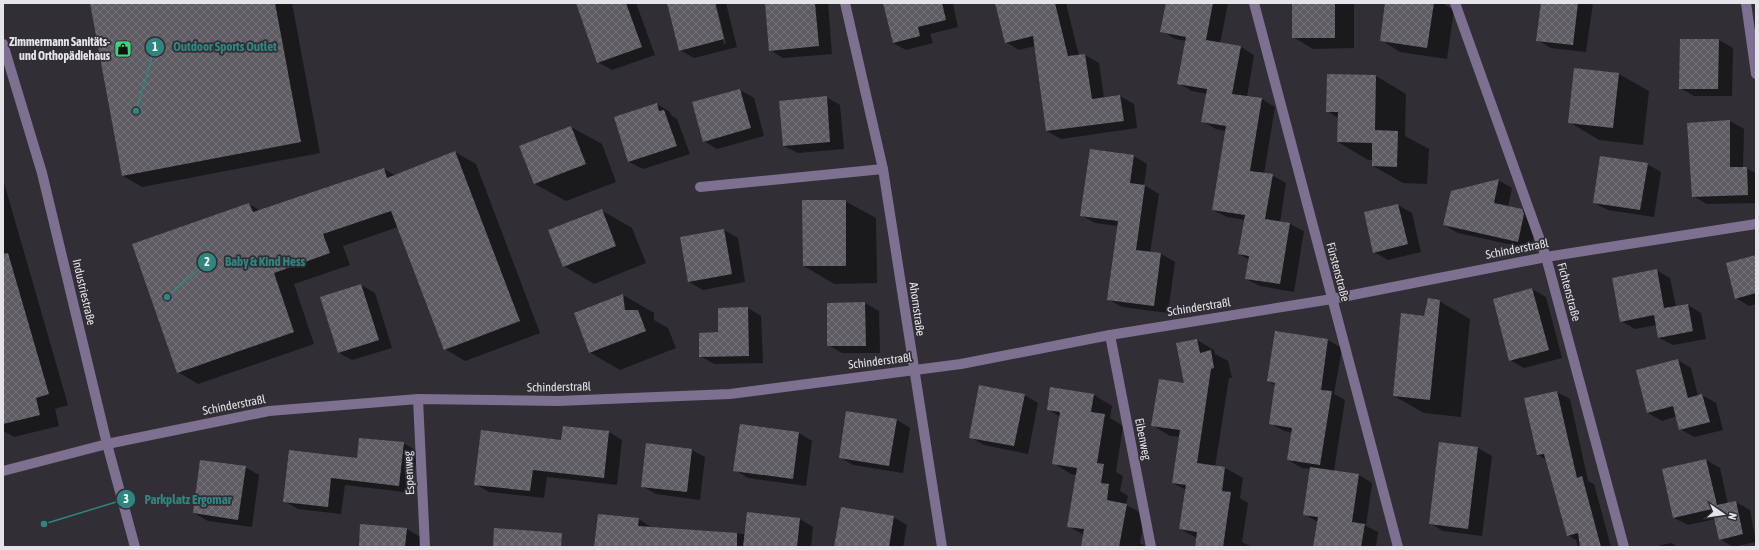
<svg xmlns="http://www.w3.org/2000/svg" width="1759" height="550" font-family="'Asap Condensed',sans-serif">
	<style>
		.shadow { fill: #0007 }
		.building { fill: url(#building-cross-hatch) }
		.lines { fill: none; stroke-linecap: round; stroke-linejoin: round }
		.minor { stroke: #7d7090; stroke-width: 10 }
		.labels { text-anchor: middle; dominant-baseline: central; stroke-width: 3.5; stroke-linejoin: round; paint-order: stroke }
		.poi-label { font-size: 12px; font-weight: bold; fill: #e5e4e8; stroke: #312f35; text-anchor: end }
		.street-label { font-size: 12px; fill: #e5e4e8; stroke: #312f35 }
		.leader { fill: none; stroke: #2f8680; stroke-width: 1.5 }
		.callout-dot { fill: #2f8680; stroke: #312f35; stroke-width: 1.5 }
		.mark-label { font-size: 12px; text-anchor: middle; font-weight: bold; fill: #fff }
		.callout-label { font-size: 13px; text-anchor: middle; font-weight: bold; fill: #2f8680; stroke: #312f35; stroke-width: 3.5; stroke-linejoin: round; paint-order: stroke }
	</style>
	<defs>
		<pattern id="building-cross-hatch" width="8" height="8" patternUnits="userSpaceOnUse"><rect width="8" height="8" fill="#5e5b62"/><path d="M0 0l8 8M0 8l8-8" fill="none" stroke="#757278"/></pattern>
	</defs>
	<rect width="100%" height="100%" fill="#312f35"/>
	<g class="shadow">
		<polygon points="91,3 292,3 320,153 142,187 123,176"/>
		<polygon points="577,3 636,3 655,55 612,70 598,62"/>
		<polygon points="668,3 714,3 724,44 726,44 716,3 726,3 737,47 694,58 680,50"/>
		<polygon points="766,3 828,3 832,54 783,58 770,50"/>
		<polygon points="884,3 959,3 953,4 958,27 930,34 933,43 906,50 893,43"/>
		<polygon points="996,3 1066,3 1079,56 1085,55 1099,63 1104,98 1120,96 1134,104 1137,128 1061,139 1047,131 1035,46 1019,50 1006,42"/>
		<polygon points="1167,3 1228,3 1220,44 1241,47 1254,55 1247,97 1262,99 1275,107 1264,174 1272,175 1286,183 1280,222 1290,224 1304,231 1294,292 1260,286 1246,279 1250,260 1239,254 1245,220 1227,217 1213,210 1226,131 1216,129 1202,121 1207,94 1192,91 1178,83 1186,41 1175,39 1162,31"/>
		<polygon points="1293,3 1354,3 1354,48 1313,49 1293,37"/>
		<polygon points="1386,3 1442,3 1454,10 1447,59 1400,52 1381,40"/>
		<polygon points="1542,3 1593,3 1586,52 1551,48 1538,40"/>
		<polygon points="1719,40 1733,48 1732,96 1694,96 1680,88"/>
		<polygon points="1619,74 1649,91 1643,145 1599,140 1569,122"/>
		<polygon points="1376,76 1406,94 1405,136 1429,149 1427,184 1403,183 1373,166 1373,160 1368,160 1338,142 1338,118 1327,111"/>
		<polygon points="740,90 754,98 764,136 717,149 704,141 694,103"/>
		<polygon points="826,97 840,105 844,149 798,153 784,146"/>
		<polygon points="657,104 670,112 671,115 677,119 690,154 643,169 629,162"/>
		<polygon points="1730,121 1744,129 1743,168 1746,168 1756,173 1756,203 1707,204 1693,196 1688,124"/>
		<polygon points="571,127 602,144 616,182 566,201 535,184 521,146"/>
		<polygon points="455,152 476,164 540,333 465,361 445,349 398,227 343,246 350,265 294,284 314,344 198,384 178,372 249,204 261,211 384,169 396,176"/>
		<polygon points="1134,156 1147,164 1144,185 1159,194 1150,253 1161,254 1175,262 1168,313 1122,307 1108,299 1118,226 1095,223 1081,215"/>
		<polygon points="1647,164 1661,172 1654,217 1608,210 1594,203"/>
		<polygon points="3,179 68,405 55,409 59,426 14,437 3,431"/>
		<polygon points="1498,180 1512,188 1508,207 1522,210 1535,218 1537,222 1531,249 1458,233 1444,225"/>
		<polygon points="845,201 876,218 877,283 834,284 804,266"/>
		<polygon points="1398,205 1412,213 1421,252 1388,260 1374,252"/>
		<polygon points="601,210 632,228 646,263 594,284 564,266"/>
		<polygon points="724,230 738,238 745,282 703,290 689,282"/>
		<polygon points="1756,256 1756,304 1749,306 1736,298"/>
		<polygon points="1656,270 1670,278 1676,307 1688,305 1701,313 1706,339 1673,345 1659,338 1657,325 1635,329 1621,321"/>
		<polygon points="361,285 375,293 392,348 352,360 339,353"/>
		<polygon points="1532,289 1546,297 1562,358 1524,368 1510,360"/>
		<polygon points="623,295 654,313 654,320 668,328 676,348 620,370 589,352"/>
		<polygon points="1439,301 1470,319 1461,417 1424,413 1394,396"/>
		<polygon points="865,303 879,311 880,353 842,353 828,345 828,304"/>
		<polygon points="748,308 761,316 763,363 714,364 700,356 719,333"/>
		<polygon points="1276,332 1328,340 1342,348 1334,394 1345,400 1334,471 1359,475 1372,483 1366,526 1378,532 1376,547 1314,547 1318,522 1304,514 1311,469 1302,468 1288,460 1293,433 1284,431 1270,423 1276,386 1268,381"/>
		<polygon points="1197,340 1214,350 1215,354 1228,361 1232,378 1229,378 1215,467 1225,468 1243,478 1240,498 1248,503 1242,542 1252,547 1196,547 1197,538 1180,529 1186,490 1173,483 1180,437 1170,436 1152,425 1186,384"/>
		<polygon points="1678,360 1691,368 1698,396 1702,395 1716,403 1723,430 1694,437 1680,429 1677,416 1662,421 1648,413"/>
		<polygon points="1051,388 1094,395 1112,406 1110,418 1123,426 1116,472 1123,476 1120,491 1128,496 1126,505 1145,515 1140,543 1147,547 1082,547 1084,535 1068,526 1077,475 1071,474 1053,463 1060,417 1048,409"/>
		<polygon points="1557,392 1570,399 1588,481 1594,484 1611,547 1578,547 1576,540 1568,535 1547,460 1538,455"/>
		<polygon points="1024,395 1038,403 1028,454 984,445 970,437"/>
		<polygon points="897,420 910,428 903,473 853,465 840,457"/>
		<polygon points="741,425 799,433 812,441 806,486 748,478 735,470"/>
		<polygon points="609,432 622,440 617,485 547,477 544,498 489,492 475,484 562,441"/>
		<polygon points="403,443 417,451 412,493 345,485 341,514 298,509 284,501 358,459"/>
		<polygon points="1440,443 1478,448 1492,456 1482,536 1443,531 1430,523"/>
		<polygon points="692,450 705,457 700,500 656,494 642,486"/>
		<polygon points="1706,460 1720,468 1728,504 1736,502 1750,510 1756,542 1733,547 1720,539 1715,519 1688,525 1674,518"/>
		<polygon points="245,467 259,475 252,527 208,521 194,513"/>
		<polygon points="893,517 907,525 903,547 835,547"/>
		<polygon points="639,519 652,528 745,534 800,519 813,527 811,547 595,547"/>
		<polygon points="407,529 420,537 419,547 360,547"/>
		<polygon points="1671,543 1679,547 1654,547"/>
	</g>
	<g class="building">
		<polygon points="90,3 275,3 301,142 122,176"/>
		<polygon points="576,3 626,3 642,47 597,63"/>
		<polygon points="667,3 715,3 724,39 679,51"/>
		<polygon points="765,3 815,3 819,46 769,51"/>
		<polygon points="883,3 942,3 946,20 918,27 920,36 893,43"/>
		<polygon points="995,3 1055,3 1068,56 1085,54 1092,99 1120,95 1124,121 1046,131 1033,36 1005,43"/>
		<polygon points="1166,3 1213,3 1206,40 1241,46 1232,94 1262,98 1250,171 1273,174 1265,219 1290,223 1280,284 1245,279 1249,256 1238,254 1245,215 1212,210 1226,126 1201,122 1207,89 1177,84 1186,37 1160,32"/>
		<rect x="1292" y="3" width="43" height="35"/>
		<polygon points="1385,3 1434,3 1427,48 1380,41"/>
		<polygon points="1541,3 1578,3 1573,45 1536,41"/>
		<polygon points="1680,39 1719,39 1718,89 1679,89"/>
		<polygon points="1574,68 1619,73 1613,128 1568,123"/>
		<polygon points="1327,74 1376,75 1375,130 1398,131 1397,167 1372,166 1372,143 1337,142 1338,112 1326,112"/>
		<polygon points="740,89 751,128 703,142 692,102"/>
		<polygon points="827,96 830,142 783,146 779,101"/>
		<polygon points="657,103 659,111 664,110 677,146 628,162 614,117"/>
		<polygon points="1730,120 1730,167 1747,167 1748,195 1692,197 1687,123"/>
		<polygon points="571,126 586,164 534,184 519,146"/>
		<polygon points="1090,149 1134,155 1130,183 1145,185 1136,250 1161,253 1154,306 1107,300 1118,221 1080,216"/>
		<polygon points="455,151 520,321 444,350 391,211 323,234 330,253 274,273 294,332 177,373 132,244 249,203 253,212 384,168 387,178"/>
		<polygon points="1600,156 1648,163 1640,210 1593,203"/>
		<polygon points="1499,179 1494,203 1522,209 1524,214 1518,242 1443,225 1451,191"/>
		<polygon points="802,200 846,200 846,266 803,266"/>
		<polygon points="1398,204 1408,244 1373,253 1364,212"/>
		<polygon points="602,209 616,246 563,267 548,230"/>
		<polygon points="724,229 732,274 688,282 680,237"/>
		<polygon points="8,253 49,394 36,398 40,415 3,424 3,254"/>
		<polygon points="1756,255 1756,293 1735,299 1726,263"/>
		<polygon points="1657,269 1664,308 1688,304 1693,331 1658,338 1654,315 1620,322 1612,278"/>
		<polygon points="361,284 379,340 338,353 320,297"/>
		<polygon points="1532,288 1549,350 1509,361 1493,299"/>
		<polygon points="623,294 625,310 638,310 646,331 589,353 574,313"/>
		<polygon points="1428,298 1440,300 1430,400 1393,396 1401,313 1424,316"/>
		<polygon points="865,302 866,346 827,346 827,303"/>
		<polygon points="748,307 749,356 699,357 699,333 718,332 718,308"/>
		<polygon points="1275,331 1328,339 1321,390 1332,391 1320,465 1287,460 1292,428 1269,424 1275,383 1267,381"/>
		<polygon points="1197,339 1200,353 1211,350 1214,368 1211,369 1197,463 1225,467 1222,491 1231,492 1223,547 1195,547 1197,532 1179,529 1186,485 1172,483 1180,430 1151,426 1159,379 1184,383 1176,343"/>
		<polygon points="1678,359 1688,398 1702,394 1710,422 1679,430 1673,406 1647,413 1636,370"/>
		<polygon points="979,385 1025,394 1014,446 969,438"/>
		<polygon points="1050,387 1094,394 1091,412 1105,414 1097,463 1104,464 1101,483 1109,484 1107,500 1127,504 1119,547 1081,547 1084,529 1067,527 1077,468 1052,464 1060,412 1047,410"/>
		<polygon points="1557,391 1577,478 1582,476 1601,547 1580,547 1578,533 1567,536 1544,454 1537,455 1524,398"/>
		<polygon points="846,411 897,419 889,466 839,458"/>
		<polygon points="740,424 799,432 793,479 733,471"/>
		<polygon points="563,426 609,431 604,478 533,470 530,491 474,485 481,430 561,440"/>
		<polygon points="359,438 404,442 399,486 331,478 328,507 283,502 289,450 357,458"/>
		<polygon points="1439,442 1478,447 1468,529 1429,524"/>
		<polygon points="646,443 692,449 687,492 641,487"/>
		<polygon points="1706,459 1717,505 1736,501 1743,534 1719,540 1712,509 1673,518 1662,469"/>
		<polygon points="200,460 246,466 238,520 193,513"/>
		<polygon points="1310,467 1359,474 1352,522 1365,524 1361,547 1313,547 1318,517 1303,515"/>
		<polygon points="841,507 894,516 889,547 834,547"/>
		<polygon points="747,512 800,518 797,547 743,547"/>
		<polygon points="598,514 639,518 638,526 737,533 737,547 594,547"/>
		<polygon points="360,524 407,528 405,547 359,547"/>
		<polygon points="494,528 562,533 561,547 493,547"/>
	</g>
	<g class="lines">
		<g class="minor">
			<polyline points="845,3 883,169 942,547"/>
			<polyline points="1254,3 1398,547"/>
			<polyline points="1455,3 1546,257 1624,547"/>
			<polyline points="1746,3 1756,74"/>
			<polyline points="3,44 42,173 107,444 135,547"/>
			<polyline points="700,187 883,169"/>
			<polyline points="1110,335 1151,547"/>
			<polyline points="418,399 425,547"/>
			<polyline points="3,471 107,444 269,411 418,399 558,401 730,394 961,364 1110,335 1332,299 1546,257 1756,224"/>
		</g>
	</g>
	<defs>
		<g id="shop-square" transform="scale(0.9)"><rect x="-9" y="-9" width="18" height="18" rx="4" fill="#39d87f" stroke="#312f35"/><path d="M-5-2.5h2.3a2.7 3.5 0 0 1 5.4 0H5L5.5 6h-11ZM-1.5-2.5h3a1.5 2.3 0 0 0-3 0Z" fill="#111"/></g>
	</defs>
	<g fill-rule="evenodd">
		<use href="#shop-square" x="123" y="49"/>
	</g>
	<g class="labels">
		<g class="poi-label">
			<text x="110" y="42">Zimmermann Sanitäts-<tspan x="110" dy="14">und Orthopädiehaus</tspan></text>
		</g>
		<g class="street-label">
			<text transform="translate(1517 249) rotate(-11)">Schinderstraßl</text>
			<text transform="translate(1338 272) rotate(75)">Fürstenstraße</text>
			<text transform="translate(84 292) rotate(77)">Industriestraße</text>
			<text transform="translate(1569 292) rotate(75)">Fichtenstraße</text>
			<text transform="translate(1199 307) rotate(-9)">Schinderstraßl</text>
			<text transform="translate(917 309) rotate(82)">Ahornstraße</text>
			<text transform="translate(880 361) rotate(-7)">Schinderstraßl</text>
			<text transform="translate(559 387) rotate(-1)">Schinderstraßl</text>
			<text transform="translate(234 405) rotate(-11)">Schinderstraßl</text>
			<text transform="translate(1143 439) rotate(79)">Eibenweg</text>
			<text transform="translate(409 473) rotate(-93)">Espenweg</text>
		</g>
	</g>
	<path class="leader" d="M136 111L155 47M167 297L207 262M44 524L126 499"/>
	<g class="callout-dot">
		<circle cx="136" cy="111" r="4"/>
		<circle cx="167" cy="297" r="4"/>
		<circle cx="44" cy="524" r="4"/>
		<circle cx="155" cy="47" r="10"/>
		<circle cx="207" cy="262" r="10"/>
		<circle cx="126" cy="499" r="10"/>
	</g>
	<g class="mark-label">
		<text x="155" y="51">1</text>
		<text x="207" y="266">2</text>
		<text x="126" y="503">3</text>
	</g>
	<g class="callout-label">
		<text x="225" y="51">Outdoor Sports Outlet</text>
		<text x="265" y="266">Baby &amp; Kind Hess</text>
		<text x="188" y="504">Parkplatz Ergomar</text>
	</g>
	<rect width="1759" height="550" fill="none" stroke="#e5e4e8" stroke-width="8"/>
	<g transform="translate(1723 514) rotate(103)" stroke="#312f35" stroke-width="3" paint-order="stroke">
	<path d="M0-3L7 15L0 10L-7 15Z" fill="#e5e4e8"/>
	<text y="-6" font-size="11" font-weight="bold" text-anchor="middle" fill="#e5e4e8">N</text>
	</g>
</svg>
